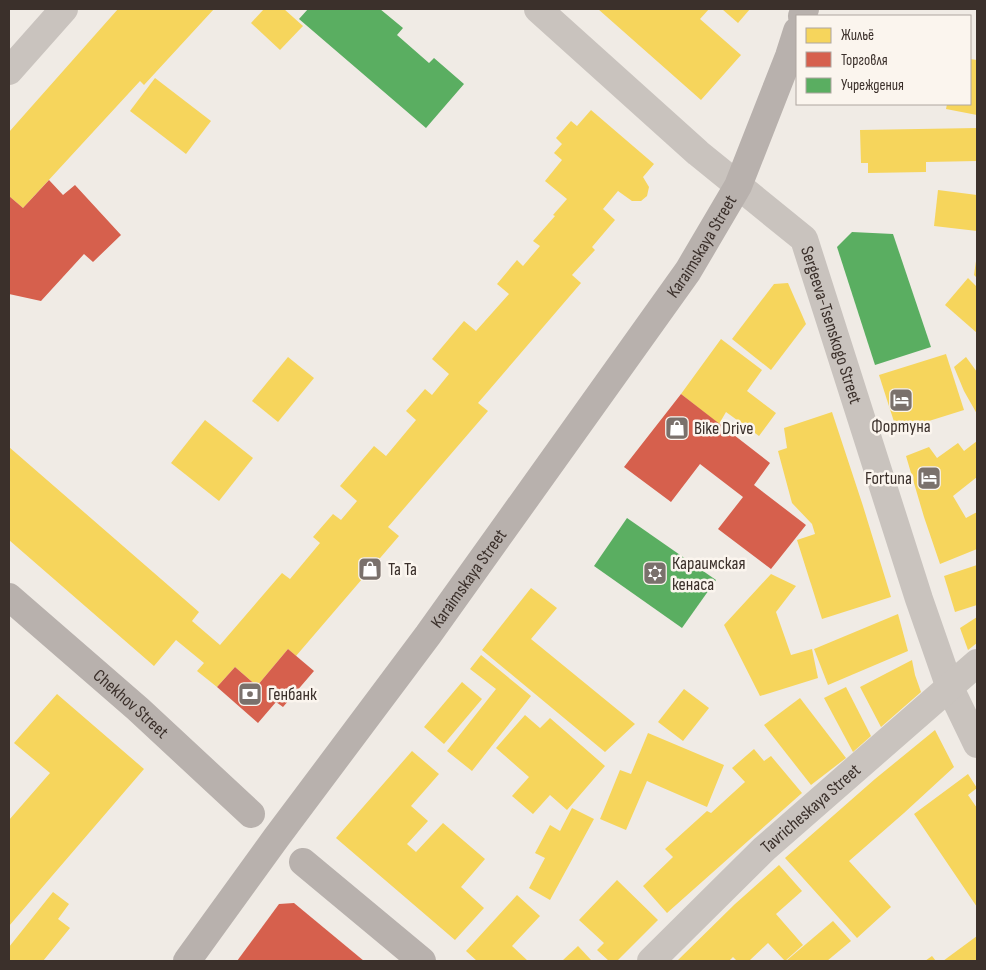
<svg xmlns="http://www.w3.org/2000/svg" width="986" height="970" font-family="'Sofia Sans Condensed',sans-serif">
	<style>
		.homes { fill: #f6d55c }
		.shops { fill: #d6604d }
		.public { fill: #5aae61 }
		.lines { fill: none; stroke-linecap: round; stroke-linejoin: round }
		.minor { stroke: #c9c3be; stroke-width: 28 }
		.major { stroke: #b8b1ad; stroke-width: 28 }
		.labels { text-anchor: middle; dominant-baseline: central; stroke-width: 5; stroke-linejoin: round; paint-order: stroke }
		.street-label { font-size: 18px; fill: #3b302b; stroke: #fbf5ee }
		.poi-label { font-size: 18px; fill: #3b302b; stroke: #fbf5ee; text-anchor: start }
	</style>
	<rect width="100%" height="100%" fill="#f0ebe5"/>
	<g class="homes">
		<polygon points="118,9 214,9 144,85 140,81 23,208 9,196 9,132"/>
		<polygon points="264,9 284,9 303,26 280,50 251,23"/>
		<polygon points="598,9 709,9 700,19 741,55 701,100"/>
		<polygon points="722,9 750,9 738,23"/>
		<polygon points="970,59 977,60 977,115 946,109 947,104 970,104"/>
		<polygon points="155,78 211,121 186,154 130,111"/>
		<polygon points="591,110 654,164 643,177 649,187 647,196 641,201 632,201 618,191 603,209 615,220 592,247 595,250 572,275 581,283 478,403 488,411 388,527 399,536 296,656 288,649 257,686 235,667 217,687 197,671 204,663 176,640 154,666 9,540 9,447 199,612 192,621 220,645 282,573 290,579 320,543 313,537 333,514 341,520 357,501 340,486 374,446 386,456 416,420 406,411 425,389 432,395 449,374 432,359 464,321 476,331 509,294 497,284 517,260 523,266 540,246 533,241 555,216 553,215 567,199 545,181 562,160 554,153 562,144 556,138 571,121 577,126"/>
		<polygon points="977,128 977,161 926,162 926,172 868,173 868,163 861,163 860,130"/>
		<polygon points="938,190 977,195 977,231 934,226"/>
		<polygon points="976,261 977,261 977,278 974,275"/>
		<polygon points="968,278 977,287 977,333 945,305"/>
		<polygon points="788,283 806,324 771,370 732,339 774,284"/>
		<polygon points="721,339 762,370 747,391 776,413 759,436 726,412 719,424 681,394"/>
		<polygon points="946,354 964,410 897,431 879,375"/>
		<polygon points="288,357 314,378 278,422 252,401"/>
		<polygon points="966,357 977,372 977,414 964,391 954,367"/>
		<polygon points="832,412 863,506 891,597 822,619 797,540 815,534 812,524 792,503 778,451 787,448 784,428"/>
		<polygon points="205,420 253,458 219,501 171,463"/>
		<polygon points="977,441 977,477 953,496 966,518 977,512 977,549 940,564 924,517 906,456 929,447 937,458 958,443 964,451"/>
		<polygon points="977,565 977,605 955,612 944,576"/>
		<polygon points="771,574 796,586 776,612 791,655 812,649 818,678 760,696 724,625"/>
		<polygon points="531,588 557,608 531,639 635,724 605,752 482,650"/>
		<polygon points="898,614 908,651 828,685 814,649"/>
		<polygon points="977,617 977,643 968,650 960,628"/>
		<polygon points="481,655 531,696 472,771 447,751 496,689 470,669"/>
		<polygon points="912,660 915,675 921,692 881,727 860,687"/>
		<polygon points="462,682 482,699 444,744 424,727"/>
		<polygon points="846,687 871,736 853,752 824,698"/>
		<polygon points="684,689 709,708 683,741 658,722"/>
		<polygon points="57,694 144,769 9,926 9,820 50,773 14,743"/>
		<polygon points="800,698 846,758 811,785 764,725"/>
		<polygon points="525,715 540,728 550,718 605,766 567,810 550,795 533,814 512,796 529,777 496,748"/>
		<polygon points="935,730 954,767 904,813 849,861 891,907 857,938 785,858 875,779"/>
		<polygon points="648,733 724,765 707,807 647,781 626,830 600,819 620,770 631,774"/>
		<polygon points="754,749 764,761 771,756 802,793 667,913 643,886 673,857 665,849 707,811 711,813 745,782 732,768"/>
		<polygon points="412,751 439,774 411,806 428,821 407,844 416,852 443,823 485,859 461,887 484,908 455,940 336,838"/>
		<polygon points="968,774 977,788 968,795 977,808 977,907 914,814"/>
		<polygon points="572,808 594,819 550,900 529,888 545,858 535,853 550,825 560,831"/>
		<polygon points="779,865 802,891 776,914 803,945 785,961 768,943 749,961 737,961 733,957 729,961 677,961 735,904"/>
		<polygon points="617,880 658,920 617,961 609,961 597,950 604,943 579,920"/>
		<polygon points="53,892 69,904 58,919 70,928 43,961 9,961 9,947"/>
		<polygon points="517,895 540,916 512,946 528,961 477,961 466,951"/>
		<polygon points="833,921 851,941 827,961 786,961"/>
		<polygon points="977,936 977,961 943,961"/>
		<polygon points="578,946 592,961 562,961"/>
		<polygon points="932,956 936,961 925,961"/>
	</g>
	<g class="shops">
		<polygon points="49,180 63,195 75,185 121,235 93,262 84,254 41,301 9,294 9,196 23,208"/>
		<polygon points="681,394 770,463 754,485 806,525 771,569 718,529 743,497 700,464 671,502 624,467"/>
		<polygon points="288,649 314,671 283,707 276,702 258,723 217,687 235,667 257,686"/>
		<polygon points="294,903 364,961 237,961 279,904"/>
	</g>
	<g class="public">
		<polygon points="308,9 380,9 403,28 397,35 429,63 434,58 464,84 426,128 299,19"/>
		<polygon points="852,232 893,234 931,347 875,365 837,247"/>
		<polygon points="627,518 716,580 682,628 594,566"/>
	</g>
	<g class="lines">
		<g class="minor">
			<path id="s1" d="M 538,9 L 698,153 L 804,239 L 919,599 L 950,688 L 977,744"/>
			<polyline points="9,71 64,9"/>
			<path id="s2" d="M 651,961 L 764,849 L 977,663"/>
		</g>
		<g class="major">
			<polyline points="802,16 805,9"/>
			<path id="s3" d="M 9,597 L 138,709 L 251,814"/>
			<polyline points="303,862 422,961"/>
			<path id="s4" d="M 187,961 L 276,838 L 428,635 L 688,271 L 738,186 L 789,56 L 797,31"/>
		</g>
	</g>
	<defs>
		<g id="hotel-square" transform="scale(1.25)"><rect x="-9" y="-9" width="18" height="18" rx="4" fill="#7a716c" stroke="#fbf5ee"/><path d="M-6-4.5h1.5V1H6V5H4.5V3h-9V5H-6ZM-4 0a1.8 1.8 0 1 1 3.6 0ZM.5 0V-2.5h3Q6-2.5 6 0Z" fill="#fff"/></g>
		<g id="shop-square" transform="scale(1.25)"><rect x="-9" y="-9" width="18" height="18" rx="4" fill="#7a716c" stroke="#fbf5ee"/><path d="M-5-2.5h2.3a2.7 3.5 0 0 1 5.4 0H5L5.5 6h-11ZM-1.5-2.5h3a1.5 2.3 0 0 0-3 0Z" fill="#fff"/></g>
		<g id="synagogue-square" transform="scale(1.25)"><rect x="-9" y="-9" width="18" height="18" rx="4" fill="#7a716c" stroke="#fbf5ee"/><path d="M0-6.5L5.6 3.2H-5.6ZM0 6.5L5.6-3.2H-5.6Z" fill="#fff"/></g>
		<g id="bank-square" transform="scale(1.25)"><rect x="-9" y="-9" width="18" height="18" rx="4" fill="#7a716c" stroke="#fbf5ee"/><path d="M-6-4H6V4H-6ZM0-2.3a2.3 2.3 0 1 0 0 4.6a2.3 2.3 0 1 0 0-4.6Z" fill="#fff"/></g>
	</defs>
	<g fill-rule="evenodd">
		<use href="#hotel-square" x="901" y="400"/>
		<use href="#shop-square" x="677" y="428"/>
		<use href="#hotel-square" x="929" y="478"/>
		<use href="#shop-square" x="370" y="569"/>
		<use href="#synagogue-square" x="655" y="573"/>
		<use href="#bank-square" x="250" y="694"/>
	</g>
	<g class="labels">
		<g class="street-label">
			<text stroke="none"><textPath href="#s4" startOffset="881">Karaimskaya Street</textPath></text>
			<text stroke="none"><textPath href="#s1" startOffset="442">Sergeeva-Tsenskogo Street</textPath></text>
			<text stroke="none"><textPath href="#s4" startOffset="475">Karaimskaya Street</textPath></text>
			<text stroke="none"><textPath href="#s3" startOffset="162">Chekhov Street</textPath></text>
			<text stroke="none"><textPath href="#s2" startOffset="221">Tavricheskaya Street</textPath></text>
		</g>
		<g class="poi-label">
			<text x="901" y="426" text-anchor="middle">Фортуна</text>
			<text x="694" y="428">Bike Drive</text>
			<text x="912" y="478" text-anchor="end">Fortuna</text>
			<text x="672" y="563">Караимская<tspan x="672" dy="21">кенаса</tspan></text>
			<text x="388" y="569">Та Та</text>
			<text x="268" y="694">Генбанк</text>
		</g>
	</g>
	<rect width="986" height="970" fill="none" stroke="#3b302b" stroke-width="20"/>
	<rect x="796" y="15" width="175" height="90" fill="#fbf5ee" stroke="#aea6a0"/>
	<rect x="806" y="28" width="25" height="15" fill="#f6d55c" stroke="#aea6a0"/>
	<text x="841" y="40" font-size="15" fill="#3b302b">Жильё</text>
	<rect x="806" y="52" width="25" height="15" fill="#d6604d" stroke="#aea6a0"/>
	<text x="841" y="65" font-size="15" fill="#3b302b">Торговля</text>
	<rect x="806" y="78" width="25" height="15" fill="#5aae61" stroke="#aea6a0"/>
	<text x="841" y="90" font-size="15" fill="#3b302b">Учреждения</text>
</svg>
